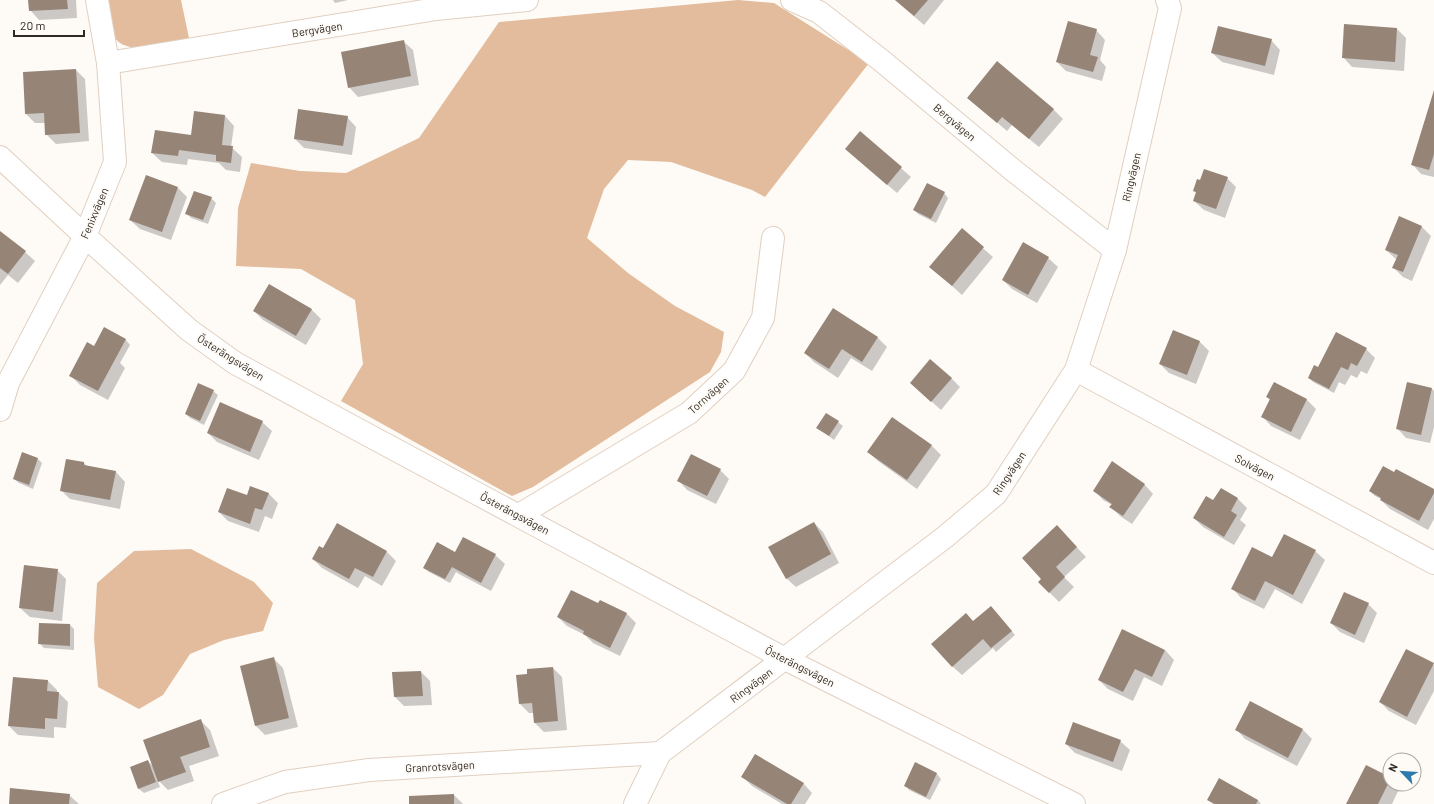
<svg xmlns="http://www.w3.org/2000/svg" width="1434" height="804" font-family="Barlow,sans-serif">
	<style>
		.forest { fill: #e2bc9c }
		.shadow { fill: #0003 }
		.building { fill: #968577 }
		.lines { fill: none; stroke-linecap: round; stroke-linejoin: round }
		.street-casing { stroke: #e1cfbf; stroke-width: 24 }
		.street { stroke: #fff; stroke-width: 22 }
		.labels { text-anchor: middle; dominant-baseline: central; stroke-width: 4; stroke-linejoin: round; paint-order: stroke }
		.street-label { font-size: 11px; fill: #2f2923; stroke: #fefbf7 }
	</style>
	<rect width="100%" height="100%" fill="#fefbf7"/>
	<g class="forest">
		<path d="M 106,0 L 181,0 L 189,38 C 171,42 142,53 124,45 C 120,44 117,40 114,38 Z"/>
		<polygon points="738,0 774,3 869,63 765,197 752,190 671,162 628,160 604,189 587,238 628,273 675,306 724,332 721,352 710,372 533,487 512,496 341,401 363,364 355,300 301,269 236,266 238,208 251,163 300,171 346,173 419,138 499,22"/>
		<polygon points="191,549 254,582 273,603 263,631 224,640 190,654 163,695 139,709 98,687 94,638 97,583 134,551"/>
	</g>
	<g class="shadow">
		<polygon points="29,0 76,0 77,18 39,20 30,10"/>
		<polygon points="333,0 348,0 335,3"/>
		<polygon points="895,0 944,0 924,25"/>
		<polygon points="1397,29 1406,38 1404,71 1352,67 1343,57"/>
		<polygon points="1096,30 1105,40 1100,60 1106,67 1102,81 1066,71 1057,62"/>
		<polygon points="1271,40 1280,50 1274,75 1222,62 1212,53"/>
		<polygon points="403,41 413,50 419,85 358,97 349,87"/>
		<polygon points="76,70 85,79 89,141 56,144 46,134 46,123 35,123 26,114"/>
		<polygon points="1434,92 1434,177 1421,174 1412,164"/>
		<polygon points="968,98 1053,109 1063,119 1039,147 1012,125 1007,131"/>
		<polygon points="195,112 225,116 234,126 231,147 242,157 240,172 226,170 219,163 188,159 187,165 162,162 152,153 192,136"/>
		<polygon points="347,117 356,127 352,155 304,148 295,139"/>
		<polygon points="861,133 911,177 897,193 856,158"/>
		<polygon points="1227,178 1236,187 1225,218 1204,210 1194,201 1197,193 1194,191 1201,181"/>
		<polygon points="178,188 187,197 171,240 140,229 130,220"/>
		<polygon points="944,193 948,198 936,223 918,214 914,210"/>
		<polygon points="211,198 216,203 208,224 191,218 186,213"/>
		<polygon points="1400,217 1422,227 1431,236 1412,281 1403,277 1393,267 1397,260 1386,250"/>
		<polygon points="962,230 993,257 962,295 931,267"/>
		<polygon points="0,232 25,252 35,261 18,283 8,275 0,285"/>
		<polygon points="1023,244 1048,258 1058,267 1037,303 1012,289 1003,280"/>
		<polygon points="269,285 312,310 321,319 306,345 263,320 254,311"/>
		<polygon points="833,309 878,338 887,347 872,371 851,358 838,378 814,362 805,353"/>
		<polygon points="104,329 126,340 130,345 120,363 125,368 108,400 80,385 70,375 98,349"/>
		<polygon points="1173,331 1200,342 1209,351 1196,384 1169,373 1160,364"/>
		<polygon points="1366,349 1375,358 1367,374 1361,371 1357,378 1351,375 1345,385 1339,382 1334,393 1313,382 1309,378 1318,368"/>
		<polygon points="951,378 960,387 941,410 911,383"/>
		<polygon points="1408,383 1432,389 1434,391 1434,427 1430,443 1406,438 1397,428"/>
		<polygon points="1274,384 1307,400 1316,409 1300,440 1271,426 1262,416 1270,400 1267,397"/>
		<polygon points="213,391 218,395 204,425 190,418 186,414"/>
		<polygon points="892,418 932,446 941,455 917,489 878,461 868,452"/>
		<polygon points="262,422 272,431 259,460 217,442 208,433"/>
		<polygon points="838,422 843,426 834,440 818,428"/>
		<polygon points="38,459 42,463 33,489 19,483 14,479"/>
		<polygon points="84,463 87,466 116,472 125,482 120,509 70,499 61,490"/>
		<polygon points="720,470 729,479 716,504 687,490 678,480"/>
		<polygon points="1144,484 1153,494 1132,524 1120,516 1111,507 1112,505 1103,500 1094,490"/>
		<polygon points="1221,489 1238,499 1247,508 1240,520 1246,525 1234,545 1203,527 1194,518 1213,502"/>
		<polygon points="1434,490 1434,519 1428,530 1390,509 1381,500 1381,499 1375,496 1370,491"/>
		<polygon points="268,493 278,503 272,519 265,516 259,532 228,521 219,512 247,497"/>
		<polygon points="814,523 823,532 839,563 796,587 786,578"/>
		<polygon points="1285,535 1315,551 1325,560 1302,604 1275,589 1264,609 1241,598 1232,588 1272,559"/>
		<polygon points="1066,536 1086,557 1064,577 1074,587 1059,602 1039,582 1042,579"/>
		<polygon points="324,550 387,552 396,561 382,586 365,576 358,588 322,568 313,559"/>
		<polygon points="456,553 495,555 505,564 491,591 459,574 456,572 450,583 429,572 424,568"/>
		<polygon points="57,570 66,579 62,621 30,617 20,608"/>
		<polygon points="600,601 627,614 636,623 620,656 593,643 585,635 567,626 558,617 599,604"/>
		<polygon points="1368,604 1377,613 1364,643 1340,632 1331,623"/>
		<polygon points="995,611 1015,635 996,652 993,648 962,675 952,666 973,622"/>
		<polygon points="70,625 74,629 74,650 44,648 40,644"/>
		<polygon points="1165,650 1174,660 1162,686 1144,677 1133,701 1108,689 1099,680"/>
		<polygon points="1406,650 1434,665 1434,691 1416,725 1389,711 1380,702"/>
		<polygon points="274,659 283,668 298,727 265,735 256,726 241,667"/>
		<polygon points="553,668 562,677 567,730 544,732 535,723 534,713 529,713 520,704 517,676 528,675"/>
		<polygon points="421,672 430,681 432,705 404,706 395,697"/>
		<polygon points="14,678 48,681 57,690 57,693 59,693 68,702 66,728 54,727 54,738 18,735 9,726"/>
		<polygon points="200,720 210,730 219,756 189,766 194,781 168,790 157,779 160,787 144,793 139,789 131,768 148,761 155,768"/>
		<polygon points="1236,729 1303,730 1312,739 1297,766 1245,739"/>
		<polygon points="1120,741 1130,750 1122,771 1075,753 1066,744"/>
		<polygon points="916,764 937,774 941,779 930,800 909,790 905,785"/>
		<polygon points="743,777 803,783 812,793 805,804 782,804 752,786"/>
		<polygon points="1390,778 1390,784 1397,784 1400,787 1392,804 1347,804"/>
		<polygon points="69,795 79,804 10,804"/>
		<polygon points="454,795 463,804 410,804"/>
		<polygon points="1208,800 1258,800 1261,804 1213,804"/>
	</g>
	<g class="building">
		<polygon points="28,0 67,0 68,9 29,11"/>
		<polygon points="895,0 928,0 914,16"/>
		<polygon points="1068,21 1097,29 1090,55 1098,57 1093,72 1056,62"/>
		<polygon points="1344,24 1397,28 1395,62 1342,58"/>
		<polygon points="1218,26 1272,39 1265,66 1211,53"/>
		<polygon points="404,40 411,76 348,88 341,52"/>
		<polygon points="997,61 1054,109 1029,139 1002,117 997,123 967,98"/>
		<polygon points="76,69 80,133 45,135 44,113 25,114 23,72"/>
		<polygon points="1434,90 1434,154 1429,170 1411,165"/>
		<polygon points="298,109 348,116 343,146 294,139"/>
		<polygon points="194,111 225,115 222,145 233,146 231,163 216,161 216,155 179,150 178,156 151,153 155,130 191,135"/>
		<polygon points="860,131 902,167 887,185 845,149"/>
		<polygon points="1204,169 1228,177 1216,209 1193,201 1196,192 1193,191 1197,179 1200,180"/>
		<polygon points="146,175 178,187 162,232 129,220"/>
		<polygon points="927,183 945,192 931,219 913,210"/>
		<polygon points="194,191 212,197 203,220 185,214"/>
		<polygon points="1399,216 1422,226 1403,272 1392,268 1398,255 1385,250"/>
		<polygon points="962,228 984,247 952,286 929,267"/>
		<polygon points="0,231 26,251 8,274 0,268"/>
		<polygon points="1023,242 1049,257 1028,295 1002,280"/>
		<polygon points="269,284 312,309 296,336 253,311"/>
		<polygon points="833,308 878,337 862,362 842,349 829,369 804,353"/>
		<polygon points="104,327 126,339 98,391 69,376 87,342 94,346"/>
		<polygon points="1173,330 1200,341 1187,375 1159,364"/>
		<polygon points="1336,332 1367,348 1357,366 1351,363 1348,370 1341,367 1329,389 1308,378 1314,365 1318,367"/>
		<polygon points="930,359 952,378 931,402 910,383"/>
		<polygon points="1274,382 1307,399 1291,432 1261,417 1270,399 1266,397"/>
		<polygon points="1407,382 1432,388 1421,435 1396,429"/>
		<polygon points="198,383 214,390 200,421 185,414"/>
		<polygon points="220,402 263,421 250,452 207,433"/>
		<polygon points="826,413 839,421 829,436 816,428"/>
		<polygon points="892,417 932,445 907,480 867,452"/>
		<polygon points="22,452 38,458 29,485 13,479"/>
		<polygon points="691,454 721,469 707,496 677,481"/>
		<polygon points="66,459 84,462 84,465 116,471 110,500 60,491"/>
		<polygon points="1112,461 1145,484 1123,516 1109,507 1112,504 1093,491"/>
		<polygon points="1383,466 1394,472 1396,469 1434,489 1434,493 1419,521 1380,500 1381,498 1369,491"/>
		<polygon points="250,486 269,493 262,510 255,508 250,524 218,512 227,488 247,495"/>
		<polygon points="1221,488 1238,498 1231,511 1237,515 1224,537 1193,518 1206,496 1213,500"/>
		<polygon points="814,522 831,554 786,579 768,547"/>
		<polygon points="337,523 387,551 373,577 355,568 349,579 312,559 319,546 323,548"/>
		<polygon points="1057,525 1077,547 1056,567 1065,577 1049,593 1038,582 1041,579 1022,558"/>
		<polygon points="1284,534 1316,550 1293,595 1265,581 1255,601 1231,589 1252,547 1272,557"/>
		<polygon points="463,537 496,554 481,583 452,567 445,579 423,568 437,542 455,552"/>
		<polygon points="24,565 58,569 53,612 19,608"/>
		<polygon points="571,590 598,603 600,600 627,613 610,648 583,634 584,631 557,617"/>
		<polygon points="1344,592 1369,603 1355,635 1330,623"/>
		<polygon points="991,606 1012,631 991,648 983,639 952,667 931,644 966,613 973,621"/>
		<polygon points="39,623 70,624 70,646 38,644"/>
		<polygon points="1122,629 1165,650 1152,677 1135,669 1123,692 1098,680"/>
		<polygon points="1406,649 1434,663 1407,717 1379,702"/>
		<polygon points="274,657 289,718 255,726 240,666"/>
		<polygon points="553,667 558,721 534,723 532,703 519,704 516,675 527,674 527,669"/>
		<polygon points="421,671 423,696 394,697 392,672"/>
		<polygon points="13,677 48,680 47,691 59,692 57,719 45,718 45,729 8,726"/>
		<polygon points="1250,701 1303,729 1288,758 1235,730"/>
		<polygon points="201,719 210,747 180,757 186,772 158,782 143,740"/>
		<polygon points="1073,722 1121,740 1113,762 1065,744"/>
		<polygon points="755,754 804,783 791,804 787,804 741,777"/>
		<polygon points="148,760 156,782 138,789 130,767"/>
		<polygon points="915,762 937,773 926,797 904,786"/>
		<polygon points="1366,765 1390,777 1390,780 1378,804 1346,804"/>
		<polygon points="1219,778 1258,800 1256,804 1215,804 1207,800"/>
		<polygon points="10,788 70,794 69,804 9,804"/>
		<polygon points="454,794 454,804 409,804 409,796"/>
	</g>
	<g class="lines">
		<g class="street-casing">
			<g id="street">
				<polyline points="792,0 819,12 882,61 1014,171 1115,250"/>
				<polyline points="108,63 436,9 527,0"/>
				<polyline points="0,157 85,236 189,330 235,363 355,428 785,659 1074,804"/>
				<polyline points="1076,370 1434,563"/>
				<polyline points="0,410 8,383 85,236 115,162 108,63 97,0"/>
				<polyline points="519,515 689,413 734,371 763,318 773,238"/>
				<polyline points="223,804 285,782 369,770 660,753"/>
				<polyline points="635,804 660,753 945,537 996,494 1076,370 1115,250 1170,8 1167,0"/>
			</g>
		</g>
		<use href="#street" class="street"/>
	</g>
	<g class="labels">
		<g class="street-label">
			<text transform="translate(317 29) rotate(-9)">Bergvägen</text>
			<text transform="translate(955 122) rotate(40)">Bergvägen</text>
			<text transform="translate(1131 177) rotate(-77)">Ringvägen</text>
			<text transform="translate(94 213) rotate(-67)">Fenixvägen</text>
			<text transform="translate(231 357) rotate(32)">Österängsvägen</text>
			<text transform="translate(708 395) rotate(-42)">Tornvägen</text>
			<text transform="translate(1255 467) rotate(28)">Solvägen</text>
			<text transform="translate(1009 473) rotate(-56)">Ringvägen</text>
			<text transform="translate(515 513) rotate(28)">Österängsvägen</text>
			<text transform="translate(800 666) rotate(27)">Österängsvägen</text>
			<text transform="translate(751 685) rotate(-37)">Ringvägen</text>
			<text transform="translate(440 766) rotate(-3)">Granrotsvägen</text>
		</g>
	</g>
	<g transform="translate(1402 772) rotate(295)"><circle r="19" fill="#fefbf7" stroke="#aba7a2"/>
	<path d="M0-3L7 15L0 10L-7 15Z" fill="#2f7aad"/>
	<text y="-6" font-size="11" font-weight="bold" text-anchor="middle" fill="#2f2923">N</text>
	</g>
	<path d="M14 30v6h70v-6" fill="none" stroke="#2f2923" stroke-width="2"/>
	<text x="20" y="30" font-size="12" fill="#2f2923" stroke="#fefbf7" stroke-width="3" paint-order="stroke">20 m</text>
</svg>
